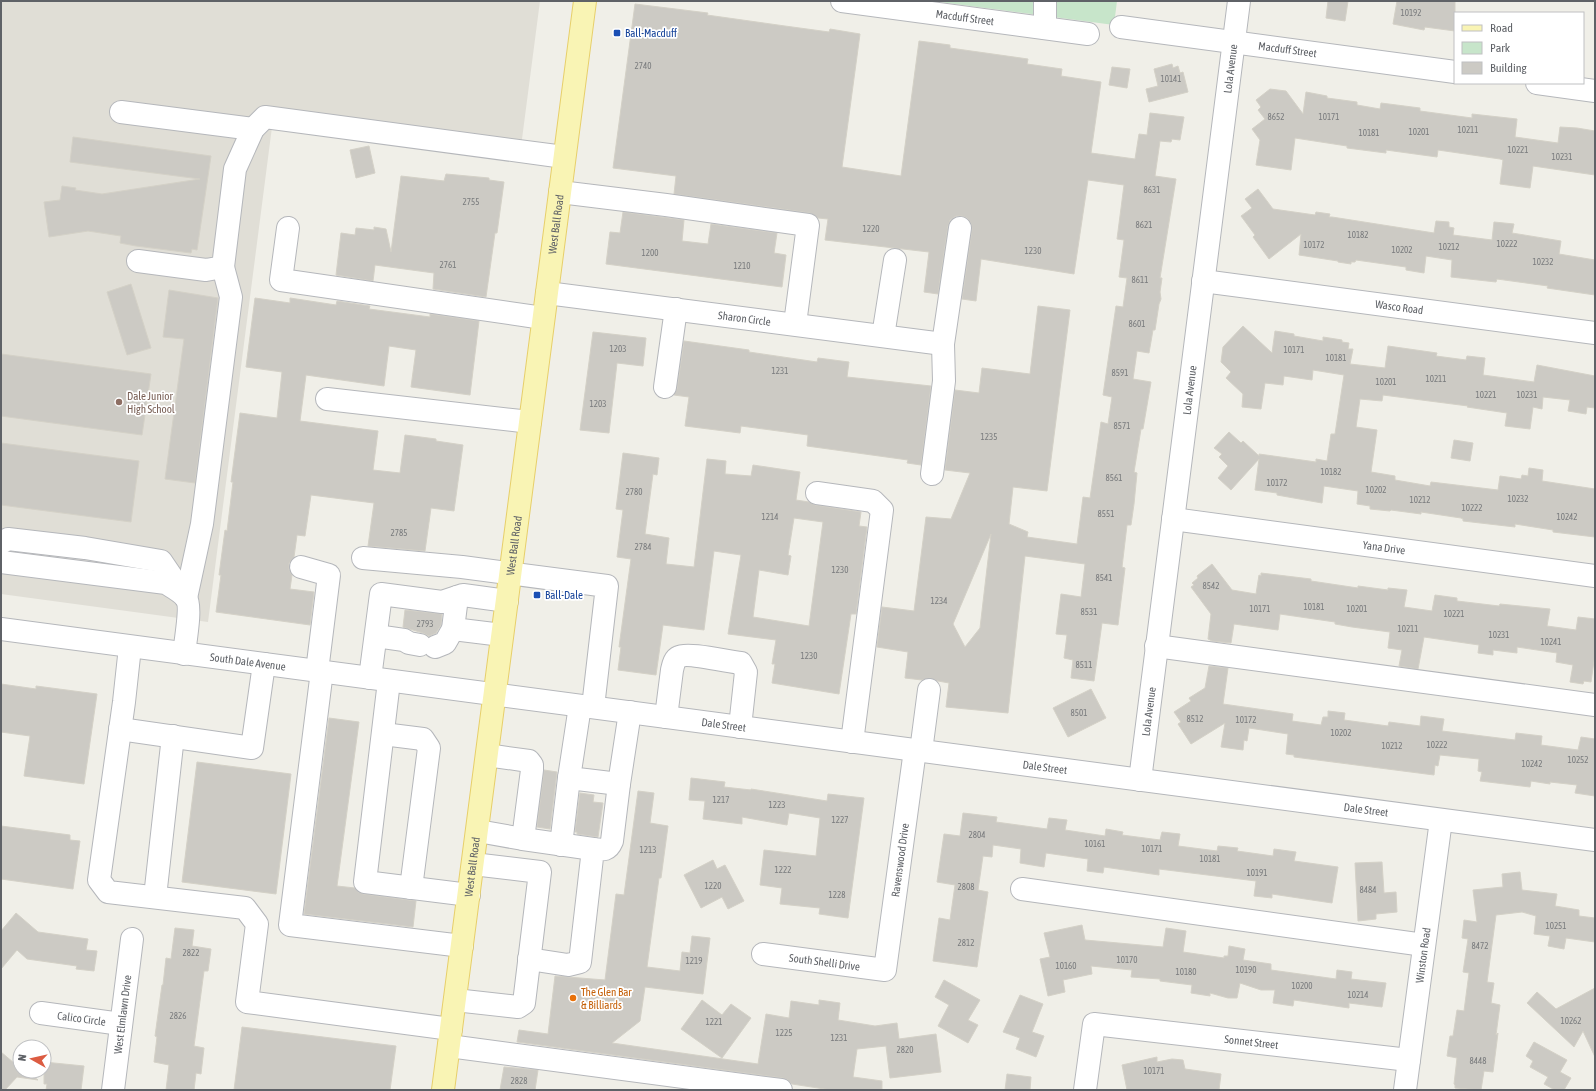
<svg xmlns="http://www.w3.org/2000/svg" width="1596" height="1091" font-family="'Asap Condensed',sans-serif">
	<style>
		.education { fill: #e0ded6 }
		.green { fill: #c7e5ca }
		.building { fill: #cccac4; stroke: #d4d1c7; fill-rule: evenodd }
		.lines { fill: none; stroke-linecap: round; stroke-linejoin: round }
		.minor-casing { stroke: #b5b7bb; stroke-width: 24 }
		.major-casing { stroke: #e7cf6a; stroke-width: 24 }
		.minor { stroke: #fff; stroke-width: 22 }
		.major { stroke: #f9f4b4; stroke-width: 22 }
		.transit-dot { fill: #1a4fb4; stroke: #fff; stroke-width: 1.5 }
		.education-dot { fill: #8d6e63; stroke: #fff; stroke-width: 1.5 }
		.food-dot { fill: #e8710a; stroke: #fff; stroke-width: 1.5 }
		.labels { text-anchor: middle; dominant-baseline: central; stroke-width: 3.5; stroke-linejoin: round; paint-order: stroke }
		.number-label { font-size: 9px; fill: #7a7c7e }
		.street-label { font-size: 11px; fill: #5f6267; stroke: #fff }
		.transit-label { font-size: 11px; fill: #164399; stroke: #fff; text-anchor: start }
		.education-label { font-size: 11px; fill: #785e54; stroke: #fff; text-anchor: start }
		.food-label { font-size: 11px; fill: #c56008; stroke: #fff; text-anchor: start }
	</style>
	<rect width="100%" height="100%" fill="#f0efe8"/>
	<polygon class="education" points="1,1 540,1 519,162 272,127 208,622 1,594"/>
	<polygon class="green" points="932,1 1117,1 1114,25"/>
	<g class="building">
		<polygon points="1328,1 1348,1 1345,21 1326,18"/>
		<polygon points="1397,1 1455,1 1455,31 1425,27 1424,30 1393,24"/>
		<path d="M 635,4 L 708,13 L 707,15 L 785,26 L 829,32 L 830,29 L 860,34 L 842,167 L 901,176 L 919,41 L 950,45 L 950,48 L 1028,59 L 1027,64 L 1062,69 L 1061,76 L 1101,82 L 1091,153 L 1135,159 L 1139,134 L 1147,135 L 1150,113 L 1184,117 L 1180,140 L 1172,139 L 1171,142 L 1160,141 L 1155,176 L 1176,179 L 1160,278 L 1162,278 L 1160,292 L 1161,299 L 1159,304 L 1155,330 L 1153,330 L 1149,353 L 1137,351 L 1133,379 L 1151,382 L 1143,429 L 1141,429 L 1134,472 L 1137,473 L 1134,504 L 1131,525 L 1127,525 L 1122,567 L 1125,568 L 1118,625 L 1102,623 L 1094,681 L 1071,678 L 1073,660 L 1064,658 L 1067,635 L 1056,634 L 1061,594 L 1081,597 L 1085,564 L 1025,556 L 1008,713 L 946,707 L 949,683 L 938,681 L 930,678 L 922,680 L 905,678 L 908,652 L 877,647 L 882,607 L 914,611 L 926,517 L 951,519 L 970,473 L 945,470 L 955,390 L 979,393 L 982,368 L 1030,374 L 1038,306 L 1070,310 L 1047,491 L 1013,487 L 1009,524 L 1028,532 L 1027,537 L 1077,544 L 1083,497 L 1090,498 L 1101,422 L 1108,424 L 1112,397 L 1103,395 L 1116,306 L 1123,307 L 1127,278 L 1119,277 L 1124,240 L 1117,239 L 1124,185 L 1088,180 L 1074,274 L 981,259 L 976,301 L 962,299 L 972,229 L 971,223 L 967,218 L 962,216 L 956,216 L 950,220 L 948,226 L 938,294 L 924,292 L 929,252 L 825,240 L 828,219 L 818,218 L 810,213 L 674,194 L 676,176 L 613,168 ZM 991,534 L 980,628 L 965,647 L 953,624 Z"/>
		<polygon points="1172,64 1173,68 1178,66 1180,73 1183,72 1188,92 1149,102 1146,89 1158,86 1154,69"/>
		<polygon points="1112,67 1130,69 1127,88 1109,85"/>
		<polygon points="1270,89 1286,91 1303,114 1306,92 1327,96 1327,98 1357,102 1357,105 1380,109 1381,103 1420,108 1420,111 1472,118 1472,114 1517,119 1515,137 1558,143 1560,127 1577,128 1595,131 1595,175 1533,166 1530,188 1500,184 1503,160 1500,159 1438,150 1437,157 1386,150 1386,153 1347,148 1347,146 1295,138 1291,170 1256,165 1260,140 1252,129 1265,119 1258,110 1261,107 1256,100"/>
		<polygon points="73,137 211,156 197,250 192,249 191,253 136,246 120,243 121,236 88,231 49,237 44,202 60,200 62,186 76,188 75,190 102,194 200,179 70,162"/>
		<polygon points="369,146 375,173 356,178 350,150"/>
		<polygon points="446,174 489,178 489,180 504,182 497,233 495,233 486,297 433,289 434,273 375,265 373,281 336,275 341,233 355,235 356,228 374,230 374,227 386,229 391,252 401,176 444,181"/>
		<polygon points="1258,189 1273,209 1315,215 1316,212 1330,214 1329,217 1332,217 1434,233 1436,221 1449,222 1449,227 1454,228 1453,235 1492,240 1494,222 1514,224 1512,233 1561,241 1559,254 1595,260 1595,295 1547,288 1548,286 1497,279 1496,282 1451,277 1452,260 1426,256 1424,273 1406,270 1406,267 1356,260 1355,262 1351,262 1351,264 1338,262 1338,261 1299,255 1301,234 1269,259 1253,237 1255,235 1241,216 1252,208 1245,199"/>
		<polygon points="623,212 684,220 682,241 708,244 711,224 777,233 774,253 786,255 782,287 606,264 610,232 620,233"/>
		<polygon points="131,284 151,348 127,355 107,292"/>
		<polygon points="169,290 218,298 195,483 165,479 184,339 163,337"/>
		<polygon points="255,298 290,303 290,298 336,305 337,301 370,306 369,309 430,317 430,314 479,321 470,395 411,387 416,350 389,346 384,386 306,375 300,421 378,431 373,470 400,473 405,435 436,439 436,441 463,445 454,511 431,508 425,551 368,546 374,503 311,495 305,536 297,535 294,557 289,563 289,570 292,575 290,589 314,592 310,625 216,612 221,575 219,575 225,530 227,531 233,482 231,482 240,413 277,418 282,372 246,367"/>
		<polygon points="1243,326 1272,353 1275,331 1294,334 1294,336 1323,341 1323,337 1342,340 1342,342 1349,343 1348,349 1353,349 1350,364 1385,368 1388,346 1437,353 1436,356 1466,360 1467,356 1485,358 1483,375 1534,382 1537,365 1595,376 1595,408 1587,407 1586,414 1568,411 1570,400 1543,397 1542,409 1533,407 1530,429 1505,426 1507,413 1467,407 1468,406 1383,395 1382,401 1360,399 1356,427 1377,430 1371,472 1395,476 1395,480 1430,486 1431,482 1498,490 1500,476 1521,479 1522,475 1528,476 1529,468 1543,470 1542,481 1595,489 1595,537 1553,532 1553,530 1515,524 1515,527 1463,521 1463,519 1461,518 1421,512 1421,514 1391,510 1390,511 1370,509 1370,506 1357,504 1358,491 1324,486 1322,503 1277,495 1277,493 1255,490 1259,459 1231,490 1218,478 1228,466 1219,457 1222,454 1214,448 1229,432 1241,443 1243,441 1259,456 1259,454 1316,462 1316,459 1327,461 1331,434 1335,434 1344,375 1313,370 1312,380 1284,376 1283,385 1265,383 1261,409 1242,407 1243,394 1226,378 1231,372 1221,362 1223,347"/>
		<polygon points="593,332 646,338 643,366 617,363 609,433 580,430"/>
		<polygon points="684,341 749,350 749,352 817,362 818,358 849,362 847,377 931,386 921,465 907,463 908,460 807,446 808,435 741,426 740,433 685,426 689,397 674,395 677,389"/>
		<polygon points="1,354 151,374 142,435 1,416"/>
		<polygon points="1454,440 1473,443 1470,461 1451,458"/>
		<polygon points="1,443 139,461 131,522 1,505"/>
		<path d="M 623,453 L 659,458 L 657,475 L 653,474 L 645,534 L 669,538 L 666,564 L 694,567 L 707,459 L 726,461 L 725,474 L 751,476 L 753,465 L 800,472 L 796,500 L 809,502 L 815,505 L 861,512 L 859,526 L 867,527 L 856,614 L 851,614 L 839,694 L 772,683 L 775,664 L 772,664 L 776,640 L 728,634 L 741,555 L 714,551 L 704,630 L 663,625 L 656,675 L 618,670 L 621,647 L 619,647 L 631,559 L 617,557 L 623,510 L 616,509 ZM 794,518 L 823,522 L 809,626 L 753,617 L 759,570 L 788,575 L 791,556 L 788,555 Z"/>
		<polygon points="1212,564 1232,590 1256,594 1259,575 1261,576 1261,573 1311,579 1311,581 1358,588 1358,586 1388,590 1388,588 1407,590 1404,607 1432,611 1435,595 1457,598 1457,601 1499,606 1500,604 1550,609 1547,626 1576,630 1578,617 1595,619 1595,654 1591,682 1584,681 1583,684 1570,682 1573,665 1556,662 1557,653 1517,647 1517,653 1493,650 1493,655 1478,653 1479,645 1424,637 1418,669 1399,666 1402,650 1388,648 1390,632 1352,627 1335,624 1335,622 1280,614 1278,630 1234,624 1231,643 1212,641 1208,639 1211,614 1191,587 1194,585 1192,583 1198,578 1197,576"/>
		<polygon points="405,610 442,614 441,625 436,633 429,636 423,633 403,627"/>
		<polygon points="1209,666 1228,668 1223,704 1293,714 1292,721 1321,725 1323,717 1328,717 1328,711 1345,713 1344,720 1388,726 1389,722 1420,726 1421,716 1444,719 1442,731 1515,740 1516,733 1542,736 1541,745 1578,750 1581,737 1595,739 1595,796 1575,793 1577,785 1550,782 1550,784 1531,781 1530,787 1480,781 1482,772 1478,771 1479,759 1440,755 1438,766 1435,765 1434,775 1294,757 1294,755 1286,754 1288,734 1249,728 1247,741 1244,740 1243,750 1221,747 1225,723 1191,744 1178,724 1181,722 1174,712 1191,701 1189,698 1205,688"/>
		<polygon points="1,684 36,689 36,686 97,694 84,784 24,776 30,736 1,732"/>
		<polygon points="1091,689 1106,718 1068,737 1053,708"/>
		<polygon points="329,718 359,722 337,886 355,888 358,892 363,894 416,901 413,927 304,914"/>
		<polygon points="197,762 291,774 276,894 182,882"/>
		<polygon points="544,770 557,772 550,829 537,827"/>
		<polygon points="691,778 725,782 724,787 751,790 751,789 827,801 828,794 864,798 848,918 819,914 820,908 780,904 782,888 760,885 764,850 816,856 820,818 789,813 787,825 742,817 742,824 703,819 705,801 689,800"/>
		<polygon points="638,791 654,793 650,823 668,826 661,878 659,878 647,967 680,971 682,952 690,953 692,936 710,938 703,994 645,987 640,1021 612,1043 758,1064 766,1014 789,1018 791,1001 819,1005 819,1000 840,1003 838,1020 875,1026 897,1023 899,1039 936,1034 941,1072 890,1078 886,1046 857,1049 853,1077 882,1081 882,1090 831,1090 792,1084 788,1080 783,1078 517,1042 519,1030 548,1034 555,976 605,980 616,894 624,895"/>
		<polygon points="580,793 594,795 593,802 603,803 598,837 577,834 577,832 575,832"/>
		<polygon points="963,813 997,817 996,822 1047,829 1049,818 1067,820 1065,830 1105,836 1106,829 1123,832 1122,835 1160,840 1162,832 1180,834 1178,846 1217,851 1218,846 1238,848 1237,851 1273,856 1274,849 1296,852 1294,861 1338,867 1332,903 1272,894 1272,898 1254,896 1256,881 1159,869 1159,875 1104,867 1103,873 1087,871 1088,859 1046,853 1044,867 1020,863 1021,849 993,845 992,857 983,856 978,890 988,892 977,967 933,961 939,918 950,920 955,885 937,882 944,834 960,836"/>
		<polygon points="1,826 70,835 70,840 80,841 73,889 1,879"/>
		<polygon points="713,860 717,869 725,865 744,901 728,909 722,897 701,908 684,875"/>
		<polygon points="1382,862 1384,893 1396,892 1397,912 1376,914 1376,919 1358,921 1355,863"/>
		<polygon points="1520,872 1522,890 1557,894 1555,906 1579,910 1579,916 1595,918 1595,942 1566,938 1564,949 1548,946 1550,936 1534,934 1536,916 1522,912 1496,915 1487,982 1494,983 1491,1003 1500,1005 1496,1035 1498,1033 1493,1072 1484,1071 1481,1090 1455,1088 1455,1085 1454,1084 1457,1058 1447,1056 1450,1036 1453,1036 1457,1010 1464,1011 1469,973 1463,972 1468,939 1462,938 1464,920 1477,922 1473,890 1503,887 1502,874"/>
		<polygon points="16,913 38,932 88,939 86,950 97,951 94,971 76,969 77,966 27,959 17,950 1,969 1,931"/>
		<polygon points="1082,925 1085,940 1163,947 1166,928 1186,931 1183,952 1224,958 1224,956 1228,956 1229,946 1245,949 1243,960 1271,964 1271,970 1336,979 1337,970 1352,972 1351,979 1386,983 1382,1007 1349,1003 1349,1008 1294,1000 1293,1006 1273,1003 1275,990 1261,990 1240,983 1237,998 1228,998 1210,993 1210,996 1191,993 1192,985 1160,981 1160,979 1131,977 1132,970 1091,966 1092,974 1063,980 1065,992 1048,996 1040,959 1050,957 1044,933"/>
		<polygon points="175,928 194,930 192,946 211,949 208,971 204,971 194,1046 204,1048 201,1074 196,1073 194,1090 166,1090 169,1065 154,1062 157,1037 155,1036 162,985 163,985 166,958 171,959"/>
		<polygon points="944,980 980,1000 968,1020 978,1025 968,1043 938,1026 949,1005 935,997"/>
		<polygon points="1595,988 1595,1057 1583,1031 1574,1047 1527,1003 1537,992 1556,1009"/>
		<polygon points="1020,995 1043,1004 1032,1032 1044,1036 1036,1057 1016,1049 1020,1038 1003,1032"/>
		<polygon points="702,1000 722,1015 731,1004 751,1018 722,1058 681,1029"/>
		<polygon points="242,1027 396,1046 390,1090 234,1090"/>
		<polygon points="1534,1042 1567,1060 1560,1072 1571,1078 1564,1090 1555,1090 1544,1084 1548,1077 1530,1067 1533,1061 1526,1056"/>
		<polygon points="1,1052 14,1063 16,1061 20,1065 20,1071 27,1071 38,1080 17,1077 5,1090 1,1090"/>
		<polygon points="1157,1057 1157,1062 1172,1059 1183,1060 1185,1069 1221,1074 1219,1090 1127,1090 1122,1065"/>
		<polygon points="44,1062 84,1066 81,1090 46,1090 47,1084 44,1084"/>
		<polygon points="504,1067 538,1070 535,1090 500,1090"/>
		<polygon points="1007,1074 1031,1077 1030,1090 1005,1090"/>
	</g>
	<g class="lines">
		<g class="minor-casing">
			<g id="minor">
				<path id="s1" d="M 842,1 L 1088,34"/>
				<path id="s2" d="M 1121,27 L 1455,72"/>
				<polyline points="1045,28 1045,1"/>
				<polyline points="1537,83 1595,91"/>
				<polyline points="121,112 253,129"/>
				<polyline points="560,192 666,205 808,225 795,324"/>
				<polyline points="288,228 281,280 543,318"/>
				<polyline points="138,261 206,270 223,267 235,169 253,129 265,117 564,157"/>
				<path id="s3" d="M 1203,281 L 1595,333"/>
				<path id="s4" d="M 547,293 L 943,344"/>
				<polyline points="883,336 895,260"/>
				<polyline points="665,387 676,309"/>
				<polyline points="327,399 530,422"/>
				<polyline points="932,474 944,381 943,344 960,228"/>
				<polyline points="817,493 873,501 882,510 852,742"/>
				<path id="s5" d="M 1173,519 L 1595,576"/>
				<polyline points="1,543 8,539 85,548 161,561 182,592"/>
				<polyline points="363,558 462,567 607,586 593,707"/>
				<path d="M 1,562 L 166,583 C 172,587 182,592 186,598 C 192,606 185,643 184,654"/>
				<polyline points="301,567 329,575 317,671"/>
				<polyline points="186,598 202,524 231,297 223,267"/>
				<path id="s6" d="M 1,629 L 1595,840"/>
				<polyline points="453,629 502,635"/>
				<polyline points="376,636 404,640 409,643 420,645"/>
				<polyline points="1156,646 1595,705"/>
				<polyline points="130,647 124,702 99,880 108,892 245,908 257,924 247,1002 451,1029"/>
				<polyline points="435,647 445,643 453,629 457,597"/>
				<polyline points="322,671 290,925 462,946"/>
				<polyline points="370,678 381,594 442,602 463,595 507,601"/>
				<polyline points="389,681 365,882 469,895"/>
				<polyline points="580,706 569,778 619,784 630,712"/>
				<path d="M 666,717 L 672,670 C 673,666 674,659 679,657 C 687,652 729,662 741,663 L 746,672 L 740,727"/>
				<polyline points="120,729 252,748 264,664"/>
				<polyline points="383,734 423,739 429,748 411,888"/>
				<polyline points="921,751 929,690"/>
				<path id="s7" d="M 1140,780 L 1239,1"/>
				<polyline points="478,831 523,839 532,770 532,765 529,761 487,755"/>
				<polyline points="523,839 593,849"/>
				<polyline points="561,845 569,778"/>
				<polyline points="1022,889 1424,945"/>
				<polyline points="155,897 173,736"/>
				<path id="s8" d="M 763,954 L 885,970 L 915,750"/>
				<path d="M 529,959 L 568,965 L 580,962 L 593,849 C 603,850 608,851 612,841 L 619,784"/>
				<polyline points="455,1000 518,1007 524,1003 540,872 473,864"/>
				<path id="s9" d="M 41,1013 L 121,1024"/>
				<polyline points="449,1046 781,1090"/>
				<path id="s10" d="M 113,1090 L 132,939"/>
				<path id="s11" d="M 1085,1090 L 1094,1024 L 1409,1060"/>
				<path id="s12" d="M 1405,1090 L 1441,820"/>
			</g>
		</g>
		<g class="major-casing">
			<g id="major">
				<path id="s13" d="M 443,1090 L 585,1"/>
			</g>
		</g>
		<use href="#minor" class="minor"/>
		<use href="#major" class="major"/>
	</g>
	<g class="transit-dot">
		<rect x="613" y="29" width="8" height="8" rx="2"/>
		<rect x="533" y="591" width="8" height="8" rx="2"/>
	</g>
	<circle class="education-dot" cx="119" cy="402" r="4"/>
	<circle class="food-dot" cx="573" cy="998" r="4"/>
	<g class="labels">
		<g class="number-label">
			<text x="1411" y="13">10192</text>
			<text x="643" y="66">2740</text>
			<text x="1171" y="79">10141</text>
			<text x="1276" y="117">8652</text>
			<text x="1329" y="117">10171</text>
			<text x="1468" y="130">10211</text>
			<text x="1419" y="132">10201</text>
			<text x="1369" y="133">10181</text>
			<text x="1518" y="150">10221</text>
			<text x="1562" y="157">10231</text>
			<text x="1152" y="190">8631</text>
			<text x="471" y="202">2755</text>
			<text x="1144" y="225">8621</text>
			<text x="871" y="229">1220</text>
			<text x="1358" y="235">10182</text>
			<text x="1507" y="244">10222</text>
			<text x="1314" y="245">10172</text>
			<text x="1449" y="247">10212</text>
			<text x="1402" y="250">10202</text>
			<text x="1033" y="251">1230</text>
			<text x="650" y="253">1200</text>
			<text x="1543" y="262">10232</text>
			<text x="448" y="265">2761</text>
			<text x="742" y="266">1210</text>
			<text x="1140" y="280">8611</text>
			<text x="1137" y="324">8601</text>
			<text x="618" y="349">1203</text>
			<text x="1294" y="350">10171</text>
			<text x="1336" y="358">10181</text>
			<text x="780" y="371">1231</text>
			<text x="1120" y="373">8591</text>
			<text x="1436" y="379">10211</text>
			<text x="1386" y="382">10201</text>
			<text x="1486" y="395">10221</text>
			<text x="1527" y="395">10231</text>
			<text x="598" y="404">1203</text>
			<text x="1122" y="426">8571</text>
			<text x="989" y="437">1235</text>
			<text x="1331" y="472">10182</text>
			<text x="1114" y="478">8561</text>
			<text x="1277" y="483">10172</text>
			<text x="1376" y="490">10202</text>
			<text x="634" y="492">2780</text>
			<text x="1518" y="499">10232</text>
			<text x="1420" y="500">10212</text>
			<text x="1472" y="508">10222</text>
			<text x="1106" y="514">8551</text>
			<text x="770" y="517">1214</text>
			<text x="1567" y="517">10242</text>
			<text x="399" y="533">2785</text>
			<text x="643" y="547">2784</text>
			<text x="840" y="570">1230</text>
			<text x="1104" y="578">8541</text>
			<text x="1211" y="586">8542</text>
			<text x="939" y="601">1234</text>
			<text x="1314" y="607">10181</text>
			<text x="1260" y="609">10171</text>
			<text x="1357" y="609">10201</text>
			<text x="1089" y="612">8531</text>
			<text x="1454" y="614">10221</text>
			<text x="425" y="624">2793</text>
			<text x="1408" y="629">10211</text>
			<text x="1499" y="635">10231</text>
			<text x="1551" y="642">10241</text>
			<text x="809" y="656">1230</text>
			<text x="1084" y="665">8511</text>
			<text x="1079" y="713">8501</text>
			<text x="1195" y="719">8512</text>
			<text x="1246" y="720">10172</text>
			<text x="1341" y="733">10202</text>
			<text x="1437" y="745">10222</text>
			<text x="1392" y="746">10212</text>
			<text x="1578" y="760">10252</text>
			<text x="1532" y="764">10242</text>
			<text x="721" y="800">1217</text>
			<text x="777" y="805">1223</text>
			<text x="840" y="820">1227</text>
			<text x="977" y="835">2804</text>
			<text x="1095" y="844">10161</text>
			<text x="1152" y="849">10171</text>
			<text x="648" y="850">1213</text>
			<text x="1210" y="859">10181</text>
			<text x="783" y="870">1222</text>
			<text x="1257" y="873">10191</text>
			<text x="713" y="886">1220</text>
			<text x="966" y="887">2808</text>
			<text x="1368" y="890">8484</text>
			<text x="837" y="895">1228</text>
			<text x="1556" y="926">10251</text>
			<text x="966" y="943">2812</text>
			<text x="1480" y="946">8472</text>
			<text x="191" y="953">2822</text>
			<text x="1127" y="960">10170</text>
			<text x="694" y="961">1219</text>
			<text x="1066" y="966">10160</text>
			<text x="1246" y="970">10190</text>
			<text x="1186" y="972">10180</text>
			<text x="1302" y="986">10200</text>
			<text x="1358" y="995">10214</text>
			<text x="178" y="1016">2826</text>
			<text x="1571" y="1021">10262</text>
			<text x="714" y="1022">1221</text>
			<text x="784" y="1033">1225</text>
			<text x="839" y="1038">1231</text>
			<text x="905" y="1050">2820</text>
			<text x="1478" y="1061">8448</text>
			<text x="1154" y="1071">10171</text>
			<text x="519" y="1081">2828</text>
		</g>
		<g class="street-label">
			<text stroke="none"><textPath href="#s1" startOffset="124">Macduff Street</textPath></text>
			<text stroke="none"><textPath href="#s2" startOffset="168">Macduff Street</textPath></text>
			<text stroke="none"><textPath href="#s7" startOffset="717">Lola Avenue</textPath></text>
			<text stroke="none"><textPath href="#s13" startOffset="873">West Ball Road</textPath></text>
			<text stroke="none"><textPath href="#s3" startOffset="198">Wasco Road</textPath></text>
			<text stroke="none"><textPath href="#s4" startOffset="199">Sharon Circle</textPath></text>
			<text stroke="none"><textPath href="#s7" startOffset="393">Lola Avenue</textPath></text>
			<text stroke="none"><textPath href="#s13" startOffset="549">West Ball Road</textPath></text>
			<text stroke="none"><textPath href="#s5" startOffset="213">Yana Drive</textPath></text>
			<text stroke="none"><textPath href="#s6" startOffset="249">South Dale Avenue</textPath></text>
			<text stroke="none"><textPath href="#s7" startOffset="69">Lola Avenue</textPath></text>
			<text stroke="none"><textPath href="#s6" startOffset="729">Dale Street</textPath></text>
			<text stroke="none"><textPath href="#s6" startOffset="1053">Dale Street</textPath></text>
			<text stroke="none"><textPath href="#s6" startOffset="1377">Dale Street</textPath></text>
			<text stroke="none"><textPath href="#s8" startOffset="234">Ravenswood Drive</textPath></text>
			<text stroke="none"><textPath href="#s13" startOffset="225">West Ball Road</textPath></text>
			<text stroke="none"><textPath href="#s12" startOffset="136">Winston Road</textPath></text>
			<text stroke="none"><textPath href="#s8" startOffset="62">South Shelli Drive</textPath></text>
			<text stroke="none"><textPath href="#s10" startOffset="76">West Elmlawn Drive</textPath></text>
			<text stroke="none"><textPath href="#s9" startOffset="41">Calico Circle</textPath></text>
			<text stroke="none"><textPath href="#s11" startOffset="225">Sonnet Street</textPath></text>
		</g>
		<g class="transit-label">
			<text x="625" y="33">Ball-Macduff</text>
			<text x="545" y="595">Ball-Dale</text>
		</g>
		<g class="education-label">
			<text x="127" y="396">Dale Junior<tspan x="127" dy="13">High School</tspan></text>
		</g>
		<g class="food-label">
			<text x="581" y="992">The Glen Bar<tspan x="581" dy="13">&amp; Billiards</tspan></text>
		</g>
	</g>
	<rect width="1596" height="1091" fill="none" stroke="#5f6267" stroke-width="4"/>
	<rect x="1454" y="12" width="130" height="72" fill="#ffffff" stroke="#bfc0c2"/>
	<rect x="1462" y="25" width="20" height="6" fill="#f9f4b4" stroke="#bfc0c2"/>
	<text x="1490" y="32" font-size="12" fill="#5f6267">Road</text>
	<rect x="1462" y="42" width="20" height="12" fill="#c7e5ca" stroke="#bfc0c2"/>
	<text x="1490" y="52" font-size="12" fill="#5f6267">Park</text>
	<rect x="1462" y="62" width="20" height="12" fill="#cccac4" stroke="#bfc0c2"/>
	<text x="1490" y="72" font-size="12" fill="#5f6267">Building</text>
	<g transform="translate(32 1059) rotate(278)"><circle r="19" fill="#ffffff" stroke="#bfc0c2"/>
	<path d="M0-3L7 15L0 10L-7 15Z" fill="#dc5c42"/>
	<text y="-6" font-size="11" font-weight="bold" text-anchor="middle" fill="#5f6267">N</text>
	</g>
</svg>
